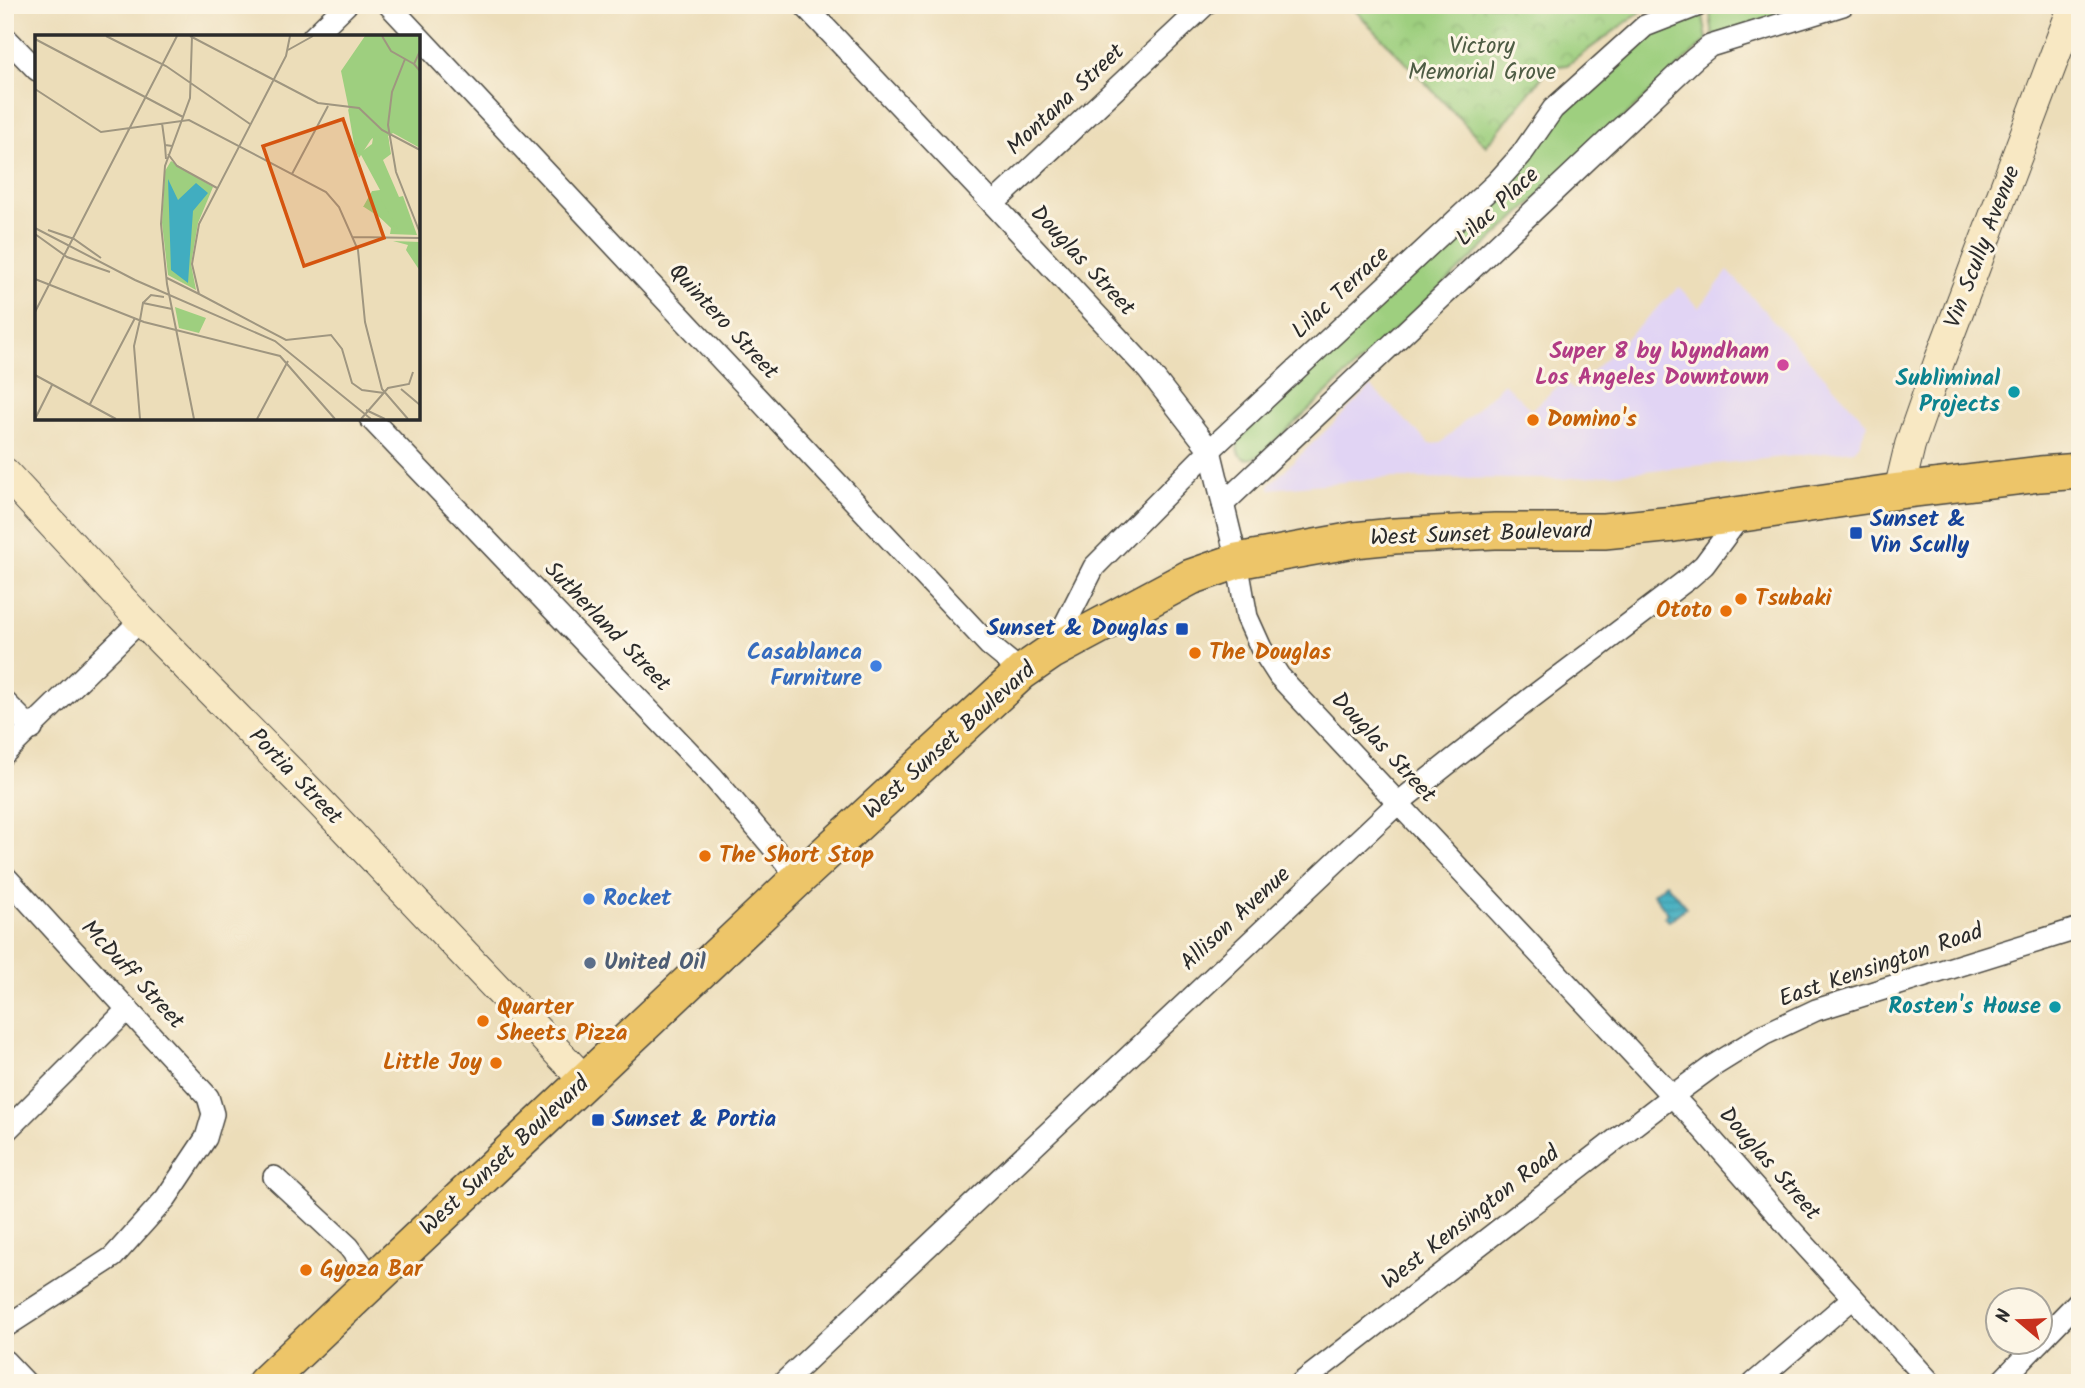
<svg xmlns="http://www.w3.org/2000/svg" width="2085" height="1388" font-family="Kalam,sans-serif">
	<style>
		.built { fill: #e1d4f4 }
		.green { fill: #9ecf7f; stroke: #647d55; stroke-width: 2 }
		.park { fill: url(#park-crowns); stroke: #647d55; stroke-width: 2 }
		.water { fill: url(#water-rules); stroke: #366c76; stroke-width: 2 }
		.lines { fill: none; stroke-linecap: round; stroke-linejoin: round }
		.street-casing { stroke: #484640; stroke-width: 24 }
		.secondary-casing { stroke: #484640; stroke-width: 32 }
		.primary-casing { stroke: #484640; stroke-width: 38 }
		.street { stroke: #fff; stroke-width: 21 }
		.secondary { stroke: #f8e8c3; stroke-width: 30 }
		.primary { stroke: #edc569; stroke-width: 35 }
		.hotel-dot { fill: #d1479c; stroke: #fcf5e5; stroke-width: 2.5 }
		.culture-dot { fill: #0f9aa8; stroke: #fcf5e5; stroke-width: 2.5 }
		.food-dot { fill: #e8710a; stroke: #fcf5e5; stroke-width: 2.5 }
		.transit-dot { fill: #1a4fb4; stroke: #fcf5e5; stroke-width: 2.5 }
		.shop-dot { fill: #3f7fe0; stroke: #fcf5e5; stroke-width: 2.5 }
		.service-dot { fill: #5c6f8a; stroke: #fcf5e5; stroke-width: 2.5 }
		.labels { text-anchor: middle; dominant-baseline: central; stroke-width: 6; stroke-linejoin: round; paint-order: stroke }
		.park-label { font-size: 23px; fill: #4e5c44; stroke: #fcf5e5 }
		.street-label { font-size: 23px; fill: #2b2b2b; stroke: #fcf5e5 }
		.hotel-label { font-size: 23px; font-weight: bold; fill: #b23c85; stroke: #fcf5e5; text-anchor: end }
		.culture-label { font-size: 23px; font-weight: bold; fill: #0d838f; stroke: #fcf5e5; text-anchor: end }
		.food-label { font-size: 23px; font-weight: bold; fill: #c56008; stroke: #fcf5e5; text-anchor: start }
		.transit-label { font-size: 23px; font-weight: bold; fill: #164399; stroke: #fcf5e5; text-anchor: start }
		.shop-label { font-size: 23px; font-weight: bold; fill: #366cbe; stroke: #fcf5e5; text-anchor: end }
		.service-label { font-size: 23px; font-weight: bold; fill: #4e5e75; stroke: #fcf5e5; text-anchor: start }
		.inset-road { fill: none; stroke: #9f9680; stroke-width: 2 }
		.view { fill: #d5540f; fill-opacity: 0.15; stroke: #d5540f; stroke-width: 3.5 }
		.inset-edge { fill: none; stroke: #2b2b2b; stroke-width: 3.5 }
	</style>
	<defs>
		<pattern id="park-crowns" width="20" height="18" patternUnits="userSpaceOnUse" patternTransform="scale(1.75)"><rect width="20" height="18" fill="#9ecf7f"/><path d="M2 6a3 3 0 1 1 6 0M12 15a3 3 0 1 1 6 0" fill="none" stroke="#88b26e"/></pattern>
		<pattern id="water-rules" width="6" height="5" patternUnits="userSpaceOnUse" patternTransform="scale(1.75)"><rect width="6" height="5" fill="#41adc0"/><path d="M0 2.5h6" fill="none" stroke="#378d9c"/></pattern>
	</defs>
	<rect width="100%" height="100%" fill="#fcf5e5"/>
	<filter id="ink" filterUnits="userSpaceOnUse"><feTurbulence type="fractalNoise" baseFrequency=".0143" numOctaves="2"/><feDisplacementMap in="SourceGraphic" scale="14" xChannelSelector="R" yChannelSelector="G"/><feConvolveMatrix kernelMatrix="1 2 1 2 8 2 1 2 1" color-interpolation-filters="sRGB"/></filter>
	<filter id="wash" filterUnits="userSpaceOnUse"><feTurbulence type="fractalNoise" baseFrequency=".00686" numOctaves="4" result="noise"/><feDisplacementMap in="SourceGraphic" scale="28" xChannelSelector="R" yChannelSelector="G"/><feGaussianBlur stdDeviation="1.57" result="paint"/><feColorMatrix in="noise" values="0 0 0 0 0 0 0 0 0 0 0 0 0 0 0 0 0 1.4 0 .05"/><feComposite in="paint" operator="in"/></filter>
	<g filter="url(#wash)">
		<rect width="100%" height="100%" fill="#ecddb9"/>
		<polygon class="built" points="1728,271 1867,423 1859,445 1854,450 1562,479 1384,478 1270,489 1270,484 1371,387 1430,444 1441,443 1504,383 1531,410 1564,381 1573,390 1679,287 1699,308"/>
		<g class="green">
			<polygon points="1735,5 1810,5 1713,37 1710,13"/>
			<path d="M 1697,15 L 1703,15 L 1707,40 L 1259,456 C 1244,462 1238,459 1237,442 L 1249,428 L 1520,172 L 1534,146 L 1559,112 L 1652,34 Z"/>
		</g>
		<polygon class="park" points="1350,5 1650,5 1567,65 1550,67 1486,146"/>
		<polygon class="water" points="1666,883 1686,907 1669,921 1664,917 1668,913 1653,894"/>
	</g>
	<g filter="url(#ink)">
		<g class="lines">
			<g class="street-casing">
				<g id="street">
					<polyline points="389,5 989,645 1022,672"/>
					<polyline points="804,5 993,204 1148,370 1210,450 1237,561 1247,617 1261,648 1279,676 1692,1117 1794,1233 1931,1383"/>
					<polyline points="5,37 37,70"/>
					<polyline points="313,37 346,5"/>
					<polyline points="993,204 1205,5"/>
					<polyline points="370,418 713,777 799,878"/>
					<polyline points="1223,504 1694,59 1710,46 1843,5"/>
					<polyline points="1052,650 1094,567 1210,450 1496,183 1521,155 1553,109 1645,26 1699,5"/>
					<polyline points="5,702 32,729"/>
					<polyline points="5,753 141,620"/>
					<polyline points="5,876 208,1097 213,1114 206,1138 166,1198 113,1257 5,1327"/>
					<polyline points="5,1132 128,1009"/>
					<polyline points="274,1177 349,1247 374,1281"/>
					<polyline points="2039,1342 2080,1300"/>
					<polyline points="5,1361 26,1383"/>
					<polyline points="783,1383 1398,803 1531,698 1688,579 1704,565 1742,514"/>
					<polyline points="1301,1383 1672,1096 1713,1066 1763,1035 1816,1010 2080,928"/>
					<polyline points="1754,1383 1853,1298"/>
					<polyline points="2000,1383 2039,1342"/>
				</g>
			</g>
			<g class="secondary-casing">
				<g id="secondary">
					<polyline points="5,473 141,620 320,802 585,1081"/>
					<polyline points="1899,491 1910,445 1939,362 2074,5"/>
				</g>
			</g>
			<g class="primary-casing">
				<polyline id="primary" points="265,1383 799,878 1022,672 1051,652 1191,577 1237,561 1354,540 1394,536 1495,531 1604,531 1674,524 1899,491 2040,474 2080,471"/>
			</g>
			<use href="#street" class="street"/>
			<use href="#secondary" class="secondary"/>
			<use href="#primary" class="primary"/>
		</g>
	</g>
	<circle class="hotel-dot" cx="1783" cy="365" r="7"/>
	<g class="culture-dot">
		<circle cx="2014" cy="392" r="7"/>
		<circle cx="2055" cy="1007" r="7"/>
	</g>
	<g class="food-dot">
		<circle cx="1533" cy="420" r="7"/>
		<circle cx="1741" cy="599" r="7"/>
		<circle cx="1726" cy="611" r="7"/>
		<circle cx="1195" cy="653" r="7"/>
		<circle cx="705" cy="856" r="7"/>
		<circle cx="483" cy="1021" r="7"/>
		<circle cx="496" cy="1063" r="7"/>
		<circle cx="306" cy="1270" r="7"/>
	</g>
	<g class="transit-dot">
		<rect x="1849" y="526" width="14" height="14" rx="3.5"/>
		<rect x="1175" y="622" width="14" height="14" rx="3.5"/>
		<rect x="591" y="1113" width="14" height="14" rx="3.5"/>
	</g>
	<g class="shop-dot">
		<circle cx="876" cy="666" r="7"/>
		<circle cx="589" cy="899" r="7"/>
	</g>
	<circle class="service-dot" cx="590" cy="963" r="7"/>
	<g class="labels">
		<g class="park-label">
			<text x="1482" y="47">Victory<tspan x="1482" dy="26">Memorial Grove</tspan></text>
		</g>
		<g class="street-label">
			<text transform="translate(1066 100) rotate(-43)">Montana Street</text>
			<text transform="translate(1498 207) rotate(-43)">Lilac Place</text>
			<text transform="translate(1983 247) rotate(-69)">Vin Scully Avenue</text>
			<text transform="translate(1082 261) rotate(47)">Douglas Street</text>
			<text transform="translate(1341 293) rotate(-43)">Lilac Terrace</text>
			<text transform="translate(723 322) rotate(47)">Quintero Street</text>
			<text transform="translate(1481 535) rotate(-2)">West Sunset Boulevard</text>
			<text transform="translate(607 627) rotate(46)">Sutherland Street</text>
			<text transform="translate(950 741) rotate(-42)">West Sunset Boulevard</text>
			<text transform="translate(1383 748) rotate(47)">Douglas Street</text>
			<text transform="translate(295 777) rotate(46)">Portia Street</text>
			<text transform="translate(1236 919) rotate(-43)">Allison Avenue</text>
			<text transform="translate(1881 966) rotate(-19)">East Kensington Road</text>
			<text transform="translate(132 975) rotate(47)">McDuff Street</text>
			<text transform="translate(505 1156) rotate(-43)">West Sunset Boulevard</text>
			<text transform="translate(1769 1164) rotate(49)">Douglas Street</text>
			<text transform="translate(1471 1218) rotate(-38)">West Kensington Road</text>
		</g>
		<g class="hotel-label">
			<text x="1769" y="352">Super 8 by Wyndham<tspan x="1769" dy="26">Los Angeles Downtown</tspan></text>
		</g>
		<g class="culture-label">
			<text x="2000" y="379">Subliminal<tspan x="2000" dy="26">Projects</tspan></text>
			<text x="2041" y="1007">Rosten's House</text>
		</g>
		<g class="food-label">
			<text x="1547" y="420">Domino's</text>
			<text x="1755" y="599">Tsubaki</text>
			<text x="1712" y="611" text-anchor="end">Ototo</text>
			<text x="1209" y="653">The Douglas</text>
			<text x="719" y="856">The Short Stop</text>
			<text x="497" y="1008">Quarter<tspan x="497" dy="26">Sheets Pizza</tspan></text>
			<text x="482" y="1063" text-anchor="end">Little Joy</text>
			<text x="320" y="1270">Gyoza Bar</text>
		</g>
		<g class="transit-label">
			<text x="1870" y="520">Sunset &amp;<tspan x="1870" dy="26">Vin Scully</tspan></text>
			<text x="1168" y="629" text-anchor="end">Sunset &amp; Douglas</text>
			<text x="612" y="1120">Sunset &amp; Portia</text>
		</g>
		<g class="shop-label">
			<text x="862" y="653">Casablanca<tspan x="862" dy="26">Furniture</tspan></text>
			<text x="603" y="899" text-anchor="start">Rocket</text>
		</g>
		<g class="service-label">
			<text x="604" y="963">United Oil</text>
		</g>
	</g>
	<g transform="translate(35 35)">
		<rect width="385" height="385" fill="#ecddb9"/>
		<path d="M 313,74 L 353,101 L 356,119 L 348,125 L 364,162 L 368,161 L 382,200 L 355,199 L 356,193 L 335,173 L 355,180 L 335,171 L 328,172 L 336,158 L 339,161 L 338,156 L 345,155 L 325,118 L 337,109 L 338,103 L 328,110 L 323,118 L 324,123 L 320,115 ZM 358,206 L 385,207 L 385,236 L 371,215 L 373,210 Z" fill="#9ecf7f"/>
		<path d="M 330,1 L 385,1 L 385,113 L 358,98 L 353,101 L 354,108 L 339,100 L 324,123 L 306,36 ZM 136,126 L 178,152 L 163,188 L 156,229 L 161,255 L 133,240 L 127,188 L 130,136 ZM 337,156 L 341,156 L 363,194 L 329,172 ZM 140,272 L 171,283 L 164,298 L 144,293 Z" fill="#9ecf7f"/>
		<path d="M 133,144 L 143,165 L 161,148 L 173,158 L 158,176 L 153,248 L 136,235 Z" fill="#41adc0"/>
		<path class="inset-road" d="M 71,1 L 131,31 L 215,89M 155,1 L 283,68 L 324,73 L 347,95 L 385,115M 157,1 L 155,63 L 130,131 L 126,189 L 132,249 L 159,384M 255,1 L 251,21 L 164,189 L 157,229 L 164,259 L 251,305 L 296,300 L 307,314 L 317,348 L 327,355 L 349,358M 347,1 L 356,16 L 379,29M 0,4 L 148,82M 253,15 L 278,1M 385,16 L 379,29 L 385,36M 370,24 L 357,57 L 353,90 L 361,137 L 385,198M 0,54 L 66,97 L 154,85 L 291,157 L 304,172 L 323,215 L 330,287 L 347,354 L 373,384M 127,88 L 130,110M 133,119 L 142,131 L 182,153M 131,124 L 130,110 L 137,111M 257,139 L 293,71M 0,193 L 100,245 L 240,306 L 336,384M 13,195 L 39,204 L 66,223M 0,199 L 32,222 L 75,237M 317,202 L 385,203M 132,243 L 164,259M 0,244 L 109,287 L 245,321 L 300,384M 108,268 L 116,260 L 129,262M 0,277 L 142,1M 105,285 L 108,268 L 137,274M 0,340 L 81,384M 366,354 L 385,370M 55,369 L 100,283M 331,375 L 350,384M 0,384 L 17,350M 105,384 L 99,311 L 105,285M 222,384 L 253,326M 326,384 L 353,353 L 374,349 L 378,337"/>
		<path class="view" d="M 308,84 L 349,203 L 269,231 L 228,111 Z"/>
		<rect width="385" height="385" class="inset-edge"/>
	</g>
	<rect width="2085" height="1388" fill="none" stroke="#fcf5e5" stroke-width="28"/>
	<g transform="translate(2019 1321) rotate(289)"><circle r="33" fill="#fcf5e5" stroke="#a8a49b" stroke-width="2"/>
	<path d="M0-5L12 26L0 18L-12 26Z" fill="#c8321e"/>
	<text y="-10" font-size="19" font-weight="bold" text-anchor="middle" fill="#2b2b2b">N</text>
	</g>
</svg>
